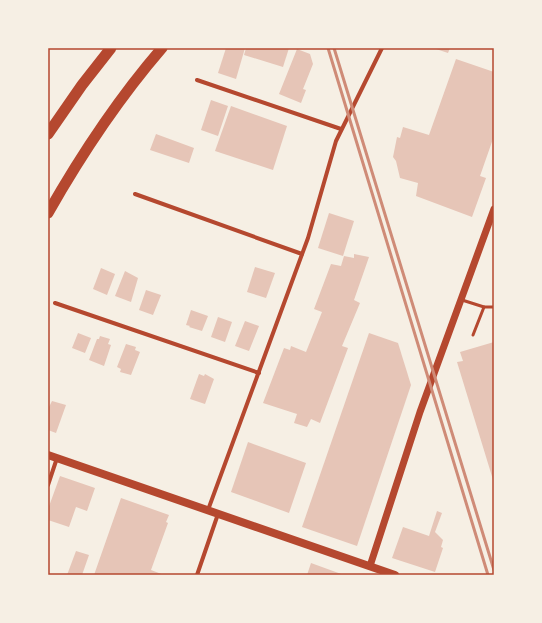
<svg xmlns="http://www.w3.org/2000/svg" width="542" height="623" font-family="'Open Sans',sans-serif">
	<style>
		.building { fill: #e6c5b7 }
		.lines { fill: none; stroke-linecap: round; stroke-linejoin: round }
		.service { stroke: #b5482f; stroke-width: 3 }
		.minor { stroke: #b5482f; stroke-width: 4 }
		.tertiary { stroke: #b5482f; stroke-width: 7 }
		.secondary { stroke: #b5482f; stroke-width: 8 }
		.motorway { stroke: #b5482f; stroke-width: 11 }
		.rail { stroke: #cf8b77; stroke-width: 3 }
		.neatline { fill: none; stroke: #b5482f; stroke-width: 1.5 }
	</style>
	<rect width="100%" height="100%" fill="#f6efe4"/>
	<g class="building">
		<polygon points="226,48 245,48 236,79 218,73"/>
		<polygon points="246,48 289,48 283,67 244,55"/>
		<polygon points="433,48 450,48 448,53"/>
		<polygon points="297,49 310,54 313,64 303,89 306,90 301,103 279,94"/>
		<polygon points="456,59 494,72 494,136 480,176 486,178 472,217 416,196 418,183 400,178 396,161 393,157 397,137 400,138 403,127 429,135"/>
		<polygon points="211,100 228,106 218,136 201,130"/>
		<polygon points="231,106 287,126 273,170 215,151"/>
		<polygon points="156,134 194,148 189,163 150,150"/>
		<polygon points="329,213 354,221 343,256 318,248"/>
		<polygon points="354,254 369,257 354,300 360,303 342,346 348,348 320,423 311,419 307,427 294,423 297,414 263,403 284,348 290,350 291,346 306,352 322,312 314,309 331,264 341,266 344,256 354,258"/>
		<polygon points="255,267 275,273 266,298 247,292"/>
		<polygon points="101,268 115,274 107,295 93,289"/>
		<polygon points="125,271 138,278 131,302 115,296"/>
		<polygon points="146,290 161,295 153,315 139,310"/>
		<polygon points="191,310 208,316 202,331 189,327 190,326 186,325"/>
		<polygon points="218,317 232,322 225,342 211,337"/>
		<polygon points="245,321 259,326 249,351 235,346"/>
		<polygon points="78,333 91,338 85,353 72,348"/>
		<polygon points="369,333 398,343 411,385 357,546 302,527"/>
		<polygon points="100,336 110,339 108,344 111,345 104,366 89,360 97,339 99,339"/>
		<polygon points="494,342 494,483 457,362 463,361 460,352"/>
		<polygon points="126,344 136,347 135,350 140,352 131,375 120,372 121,369 117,367"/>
		<polygon points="199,374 204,376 205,374 214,379 205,404 190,399"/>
		<polygon points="52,401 66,405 56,433 48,430 48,409"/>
		<polygon points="248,442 306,463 289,513 231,492"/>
		<polygon points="60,476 95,488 87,511 76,507 69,527 48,520 48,509"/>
		<polygon points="121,498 169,515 166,522 168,523 151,570 164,575 94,575"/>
		<polygon points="437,511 442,513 435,532 443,540 441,547 443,548 435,572 392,558 403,527 429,536"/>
		<polygon points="76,551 89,555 82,575 67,575"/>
		<polygon points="311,563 344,575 307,575"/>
	</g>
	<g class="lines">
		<g class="service">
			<polyline points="462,300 484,307 494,307"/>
			<polyline points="473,335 484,307"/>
		</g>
		<g class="minor">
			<polyline points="197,80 341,129"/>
			<polyline points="135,194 302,254"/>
			<polyline points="55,303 259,373"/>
			<polyline points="48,485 57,458"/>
			<polyline points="208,510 308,238 336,141 382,48"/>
			<polyline points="197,575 218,514"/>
		</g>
		<polyline class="tertiary" points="370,566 420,412 494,209"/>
		<polyline class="secondary" points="48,455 395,575"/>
		<g class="motorway">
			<polyline points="48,134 82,85 111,48"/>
			<path d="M 48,213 C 81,155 118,99 162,48"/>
		</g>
		<g class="rail">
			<polyline points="328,48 488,575"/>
			<polyline points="334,48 494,570"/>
		</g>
	</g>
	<rect width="542" height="623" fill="none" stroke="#f6efe4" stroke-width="98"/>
	<rect x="49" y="49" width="444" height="525" class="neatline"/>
</svg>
